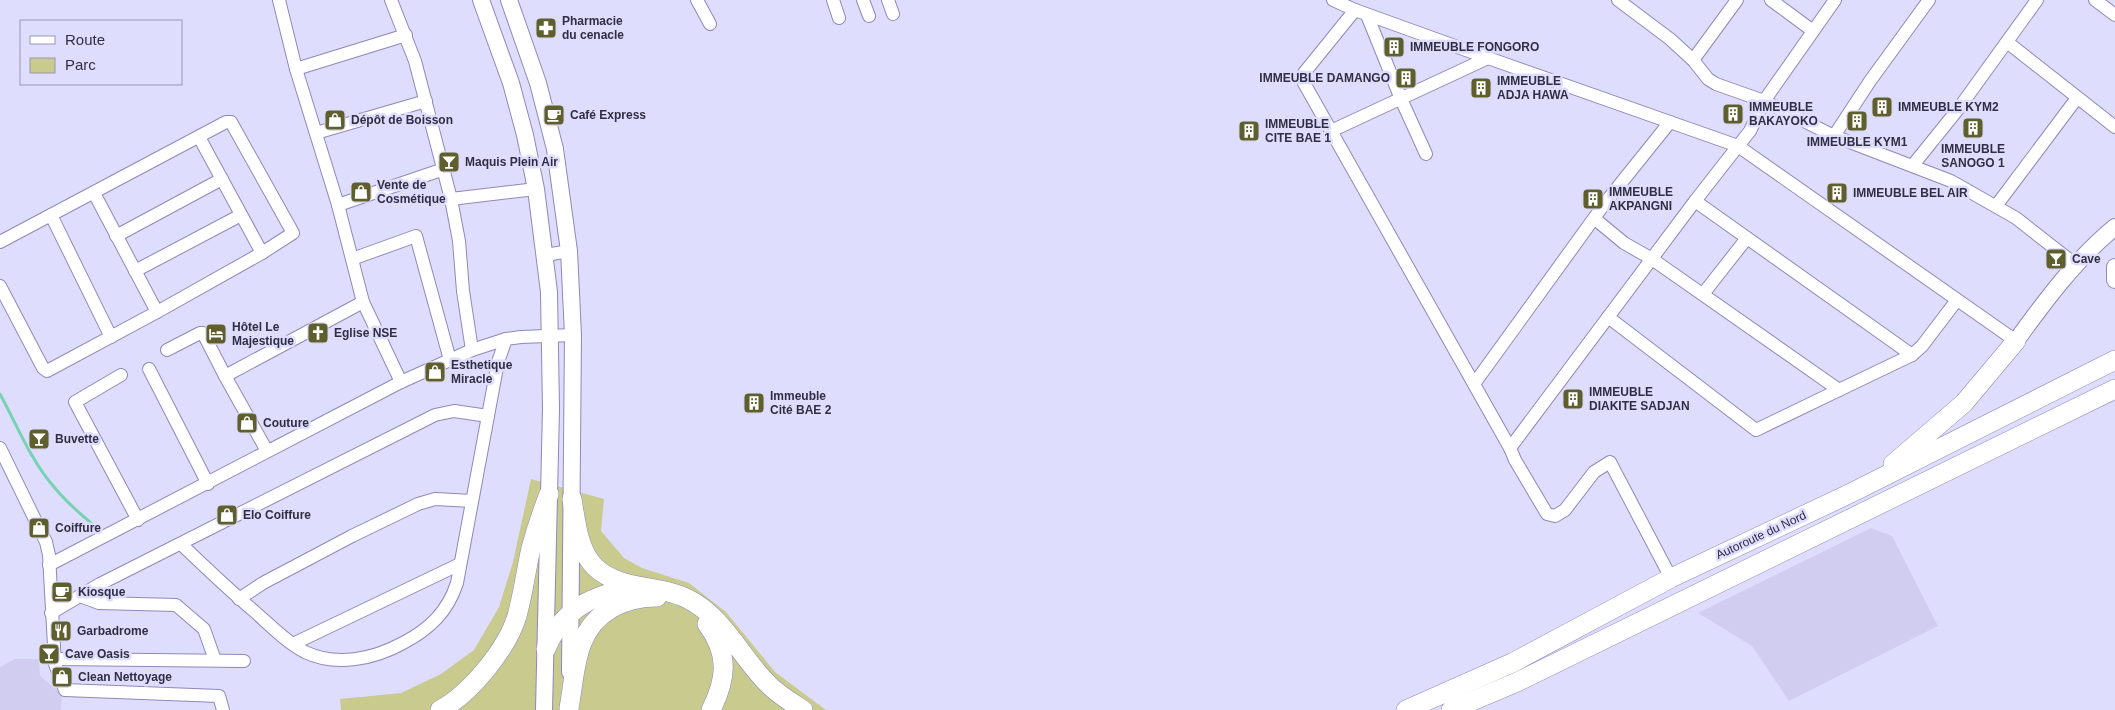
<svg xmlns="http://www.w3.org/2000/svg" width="2115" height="710" font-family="Arial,sans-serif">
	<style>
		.built { fill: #d0cdf1 }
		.green { fill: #c9ca8d }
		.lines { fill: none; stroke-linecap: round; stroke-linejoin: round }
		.stream { stroke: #77d2b2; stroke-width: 3 }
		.minor-casing { stroke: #8e88bb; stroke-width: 14 }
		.major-casing { stroke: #8e88bb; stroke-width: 18 }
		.highway-casing { stroke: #8e88bb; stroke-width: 20 }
		.minor { stroke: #fff; stroke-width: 12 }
		.major { stroke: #fff; stroke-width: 16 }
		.highway { stroke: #fff; stroke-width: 19 }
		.labels { text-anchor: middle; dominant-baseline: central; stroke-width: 5; stroke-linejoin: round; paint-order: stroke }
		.poi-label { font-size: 12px; font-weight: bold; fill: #302e43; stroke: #dfddfe; text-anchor: start }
		.street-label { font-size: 12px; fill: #302e43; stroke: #dfddfe }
	</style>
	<rect width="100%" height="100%" fill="#dfddfe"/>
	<g class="built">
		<polygon points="1871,528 1892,536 1938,626 1789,701 1752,646 1698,613"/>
		<polygon points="15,659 39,659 40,676 62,694 61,710 0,710 0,667"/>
	</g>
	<polygon class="green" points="531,479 604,499 601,531 624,558 642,568 689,583 726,612 775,672 826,710 341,710 340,699 401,693 441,674 474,650 499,607 513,562"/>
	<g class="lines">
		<path class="stream" d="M 0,394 C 17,425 31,461 54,487 C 68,504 85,518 102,532"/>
		<g class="minor-casing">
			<g id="minor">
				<polyline points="279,0 296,69 338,205 363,302 401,382"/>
				<polyline points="391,0 415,61 451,199 459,241 463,291 472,350"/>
				<polyline points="697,0 710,24"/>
				<polyline points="833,0 839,18"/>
				<polyline points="863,0 869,16"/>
				<polyline points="888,0 893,14"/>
				<polyline points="1333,0 1355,10 1488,58 1738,146 1695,201"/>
				<polyline points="1618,0 1670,39 1693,60 1708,79 1716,84 1764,101 1834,136 1951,181 2016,218 2076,265"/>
				<polyline points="1771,0 1813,31"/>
				<polyline points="1835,0 1764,101 1750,131 1738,146 2016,341"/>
				<polyline points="2095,0 2115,15"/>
				<polyline points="1355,10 1304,73 1303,77 1304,83 1510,448 1515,460 1547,514 1555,516 1565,510 1594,472 1610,462 1671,578"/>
				<polyline points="1367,15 1401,99 1426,154"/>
				<polyline points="2007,42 2115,127"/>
				<polyline points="1693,60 1737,0"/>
				<polyline points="296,69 406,35"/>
				<polyline points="1331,131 1488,58"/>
				<polyline points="316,133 426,101"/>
				<polyline points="1834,136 1870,81 1929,0"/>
				<polyline points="199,137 262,253"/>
				<polyline points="1913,165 1959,108 2037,0"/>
				<polyline points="94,193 157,312"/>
				<polyline points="451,199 536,189"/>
				<polyline points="338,205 444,169"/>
				<polyline points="1996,206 2077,98"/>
				<polyline points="51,215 111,337"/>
				<polyline points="1595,219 1624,243 1652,259 1839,390 1756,430 1608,317"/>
				<polyline points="116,236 222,179"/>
				<polyline points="0,242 226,122 231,122 293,233 262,253 157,312 47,371 43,368 0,286"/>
				<polyline points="546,255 569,251"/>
				<polyline points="352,259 416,236 450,360"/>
				<polyline points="135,271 241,215"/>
				<polyline points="1703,294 1747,238"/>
				<polyline points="167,350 200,333 203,333 225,376 267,451"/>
				<polyline points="149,369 208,484"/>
				<polyline points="121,375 75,402 138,520"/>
				<polyline points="225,376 363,302"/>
				<polyline points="1474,384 1605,203 1670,122"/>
				<polyline points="1839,390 1912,355 1922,346 1957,300"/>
				<polyline points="0,448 46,542 49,555 55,664 65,690 219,696 223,710"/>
				<polyline points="1510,448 1695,201 1912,355"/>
				<path d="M 181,544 C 205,567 229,590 254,611 C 270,625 286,642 305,652 C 336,667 374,659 403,643 C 430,629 448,611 457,583 L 498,362 L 506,339 L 521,337 L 573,335"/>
				<polyline points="49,565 401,382 472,350 506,339"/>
				<polyline points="80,596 99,603 176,605 204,629 215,660"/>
				<polyline points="239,599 263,583 352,536 418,504 435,499 472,501"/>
				<polyline points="51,613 100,584 435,415 454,411 488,416"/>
				<polyline points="293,644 460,564"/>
				<polyline points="54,659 244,661"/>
			</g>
		</g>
		<g class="major-casing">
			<g id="major">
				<polyline points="481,0 511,83 525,135 536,189 549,292 551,409 544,710"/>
				<polyline points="509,0 538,83 555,149 569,251 573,335 570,672"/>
				<polyline points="2115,267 2115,280"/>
				<path d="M 2016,341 C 2045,301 2076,259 2115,227"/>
			</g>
		</g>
		<g class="highway-casing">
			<g id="highway">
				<polyline points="1893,464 1964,403 2016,341"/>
				<path d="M 572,499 C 576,522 578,550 595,567 C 620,591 659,584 688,599 C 724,617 741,658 769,685 C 779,695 791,702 803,710"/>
				<path d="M 707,624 C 729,654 727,678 711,710"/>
				<path d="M 546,649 C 563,607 595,594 637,587"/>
				<path d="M 569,708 C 573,687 574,663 582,643 C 594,611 625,597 657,597"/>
				<path d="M 440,710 C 470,694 507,649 517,616 C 523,594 526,571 531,548 C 536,530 542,512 549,494"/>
				<polyline points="1406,710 1512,663 1671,578 1853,492 2115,360"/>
				<polyline points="1451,710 1517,682 2115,389"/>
			</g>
		</g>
		<use href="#minor" class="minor"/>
		<use href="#major" class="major"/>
		<use href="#highway" class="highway"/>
	</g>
	<defs>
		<g id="pharmacy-square" transform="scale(1.125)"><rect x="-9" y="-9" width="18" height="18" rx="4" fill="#5e5f2c" stroke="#dfddfe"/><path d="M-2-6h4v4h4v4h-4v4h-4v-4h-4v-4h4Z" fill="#fff"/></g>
		<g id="building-square" transform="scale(1.125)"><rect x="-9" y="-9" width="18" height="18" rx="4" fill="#5e5f2c" stroke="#dfddfe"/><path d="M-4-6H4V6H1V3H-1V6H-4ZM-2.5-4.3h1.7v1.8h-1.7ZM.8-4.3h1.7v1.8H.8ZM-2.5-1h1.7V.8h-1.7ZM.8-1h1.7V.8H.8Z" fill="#fff"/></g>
		<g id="cafe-square" transform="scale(1.125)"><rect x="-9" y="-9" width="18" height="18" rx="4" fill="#5e5f2c" stroke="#dfddfe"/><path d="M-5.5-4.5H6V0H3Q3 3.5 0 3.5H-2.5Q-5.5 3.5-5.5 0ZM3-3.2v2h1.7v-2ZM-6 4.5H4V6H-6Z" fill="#fff"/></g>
		<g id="shop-square" transform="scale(1.125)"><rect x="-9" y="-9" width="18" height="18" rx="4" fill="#5e5f2c" stroke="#dfddfe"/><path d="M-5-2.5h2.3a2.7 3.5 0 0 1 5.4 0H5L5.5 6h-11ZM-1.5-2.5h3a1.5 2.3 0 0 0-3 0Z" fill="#fff"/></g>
		<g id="bar-square" transform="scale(1.125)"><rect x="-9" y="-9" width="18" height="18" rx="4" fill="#5e5f2c" stroke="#dfddfe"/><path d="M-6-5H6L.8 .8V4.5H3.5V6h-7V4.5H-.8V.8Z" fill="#fff"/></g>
		<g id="church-square" transform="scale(1.125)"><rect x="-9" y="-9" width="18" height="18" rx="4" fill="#5e5f2c" stroke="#dfddfe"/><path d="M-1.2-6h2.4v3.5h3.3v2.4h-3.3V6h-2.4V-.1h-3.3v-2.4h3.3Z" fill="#fff"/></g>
		<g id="hotel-square" transform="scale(1.125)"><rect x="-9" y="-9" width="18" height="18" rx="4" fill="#5e5f2c" stroke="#dfddfe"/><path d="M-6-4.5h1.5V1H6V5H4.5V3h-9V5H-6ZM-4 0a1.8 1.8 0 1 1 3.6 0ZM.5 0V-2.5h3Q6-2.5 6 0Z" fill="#fff"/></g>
		<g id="restaurant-square" transform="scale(1.125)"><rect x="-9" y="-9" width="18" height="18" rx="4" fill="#5e5f2c" stroke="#dfddfe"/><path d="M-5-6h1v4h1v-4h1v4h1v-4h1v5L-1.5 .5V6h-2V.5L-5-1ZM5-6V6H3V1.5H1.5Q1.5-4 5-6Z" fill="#fff"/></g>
	</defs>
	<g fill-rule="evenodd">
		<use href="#pharmacy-square" x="546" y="28"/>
		<use href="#building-square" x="1394" y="47"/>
		<use href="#building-square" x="1406" y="78"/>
		<use href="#building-square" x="1481" y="88"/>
		<use href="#building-square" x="1882" y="107"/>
		<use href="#building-square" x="1733" y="114"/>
		<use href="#cafe-square" x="554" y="115"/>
		<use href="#shop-square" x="335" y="120"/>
		<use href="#building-square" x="1857" y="121"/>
		<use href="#building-square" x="1973" y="128"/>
		<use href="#building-square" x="1249" y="131"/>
		<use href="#bar-square" x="449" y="162"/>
		<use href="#shop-square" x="361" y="192"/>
		<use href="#building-square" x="1837" y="193"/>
		<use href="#building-square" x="1593" y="199"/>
		<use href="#bar-square" x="2056" y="259"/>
		<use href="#church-square" x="318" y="333"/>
		<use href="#hotel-square" x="216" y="334"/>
		<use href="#shop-square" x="435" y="372"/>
		<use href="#building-square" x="1573" y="399"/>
		<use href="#building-square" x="754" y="403"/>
		<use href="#shop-square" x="247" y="423"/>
		<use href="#bar-square" x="39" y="439"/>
		<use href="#shop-square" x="227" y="515"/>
		<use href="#shop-square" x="39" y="528"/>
		<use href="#cafe-square" x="62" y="592"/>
		<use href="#restaurant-square" x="61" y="631"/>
		<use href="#bar-square" x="49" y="654"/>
		<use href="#shop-square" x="62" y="677"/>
	</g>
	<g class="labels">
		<g class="poi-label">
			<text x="562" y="21">Pharmacie<tspan x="562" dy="14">du cenacle</tspan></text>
			<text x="1410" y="47">IMMEUBLE FONGORO</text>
			<text x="1390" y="78" text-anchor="end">IMMEUBLE DAMANGO</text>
			<text x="1497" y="81">IMMEUBLE<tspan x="1497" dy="14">ADJA HAWA</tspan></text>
			<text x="1749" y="107">IMMEUBLE<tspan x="1749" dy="14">BAKAYOKO</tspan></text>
			<text x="1898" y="107">IMMEUBLE KYM2</text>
			<text x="570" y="115">Café Express</text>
			<text x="351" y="120">Dépôt de Boisson</text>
			<text x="1265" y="124">IMMEUBLE<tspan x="1265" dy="14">CITE BAE 1</tspan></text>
			<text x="1857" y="142" text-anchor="middle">IMMEUBLE KYM1</text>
			<text x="1973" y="149" text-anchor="middle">IMMEUBLE<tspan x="1973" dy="14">SANOGO 1</tspan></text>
			<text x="465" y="162">Maquis Plein Air</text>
			<text x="377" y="185">Vente de<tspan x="377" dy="14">Cosmétique</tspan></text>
			<text x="1609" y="192">IMMEUBLE<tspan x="1609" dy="14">AKPANGNI</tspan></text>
			<text x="1853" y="193">IMMEUBLE BEL AIR</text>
			<text x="2072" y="259">Cave</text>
			<text x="232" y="327">Hôtel Le<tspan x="232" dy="14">Majestique</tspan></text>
			<text x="334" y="333">Eglise NSE</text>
			<text x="451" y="365">Esthetique<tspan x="451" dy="14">Miracle</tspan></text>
			<text x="1589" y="392">IMMEUBLE<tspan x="1589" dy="14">DIAKITE SADJAN</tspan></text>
			<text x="770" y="396">Immeuble<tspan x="770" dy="14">Cité BAE 2</tspan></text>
			<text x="263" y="423">Couture</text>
			<text x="55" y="439">Buvette</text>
			<text x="243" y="515">Elo Coiffure</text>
			<text x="55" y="528">Coiffure</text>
			<text x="78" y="592">Kiosque</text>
			<text x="77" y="631">Garbadrome</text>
			<text x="65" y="654">Cave Oasis</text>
			<text x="78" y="677">Clean Nettoyage</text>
		</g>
		<g class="street-label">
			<text transform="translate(1761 535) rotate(-25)">Autoroute du Nord</text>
		</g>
	</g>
	<rect x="20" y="20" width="162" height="65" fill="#dfddfe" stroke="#9997b3"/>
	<rect x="30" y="36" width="25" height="8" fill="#ffffff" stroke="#9997b3"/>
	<text x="65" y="45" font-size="15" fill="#302e43">Route</text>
	<rect x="30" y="58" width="25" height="15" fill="#c9ca8d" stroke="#9997b3"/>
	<text x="65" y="70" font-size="15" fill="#302e43">Parc</text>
</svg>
